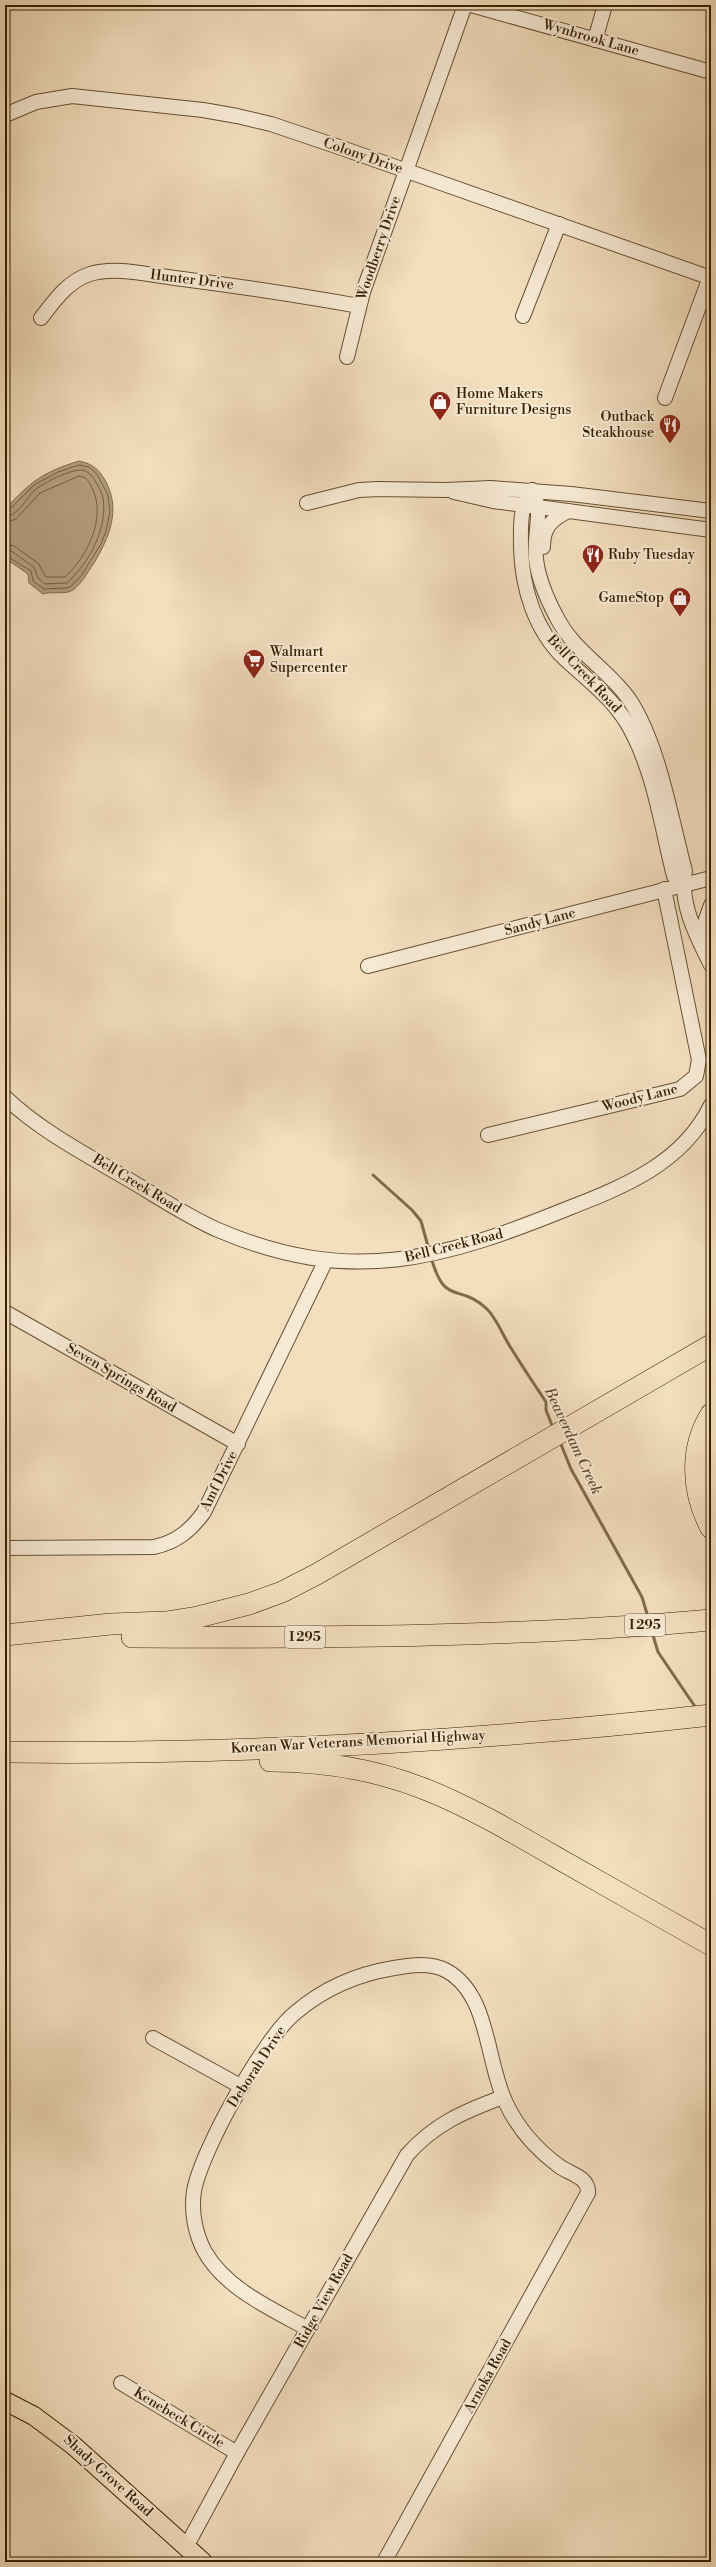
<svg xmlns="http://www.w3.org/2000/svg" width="716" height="2567" font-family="'Libre Bodoni',serif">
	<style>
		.green { fill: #d3be9e; stroke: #856f4f }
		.water { fill: #b39d7d; stroke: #816b4b }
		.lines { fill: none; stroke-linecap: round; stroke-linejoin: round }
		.shore { stroke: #755e3e; stroke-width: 1 }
		.stream { stroke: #816b4b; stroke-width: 3 }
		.minor-casing { stroke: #665030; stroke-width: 16 }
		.major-casing { stroke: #372000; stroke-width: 20 }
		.highway-casing { stroke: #372000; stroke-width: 22 }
		.minor { stroke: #f7ead5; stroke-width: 14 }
		.major { stroke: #f3debe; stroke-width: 18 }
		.highway { stroke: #f3debe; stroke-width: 21 }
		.labels { text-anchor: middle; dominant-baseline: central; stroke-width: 4; stroke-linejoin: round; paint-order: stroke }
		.shield { fill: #f7ead5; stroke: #715d40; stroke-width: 1 }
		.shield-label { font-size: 13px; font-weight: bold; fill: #372000 }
		.street-label { font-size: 14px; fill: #372000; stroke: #f7ead5 }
		.poi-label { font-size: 14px; fill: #372000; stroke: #f7ead5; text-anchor: start }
		.water-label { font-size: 15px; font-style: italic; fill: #624c2c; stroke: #f7ead5 }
	</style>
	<rect width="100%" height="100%" fill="#f3debe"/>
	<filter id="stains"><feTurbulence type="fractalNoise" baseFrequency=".005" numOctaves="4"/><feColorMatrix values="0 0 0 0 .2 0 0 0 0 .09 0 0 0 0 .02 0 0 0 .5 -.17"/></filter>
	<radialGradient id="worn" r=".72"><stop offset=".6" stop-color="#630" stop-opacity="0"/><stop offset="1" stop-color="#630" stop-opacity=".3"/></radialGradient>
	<polygon class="green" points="706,1464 711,1471 711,1500"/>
	<path class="water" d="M 79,461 C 93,464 99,469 106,482 C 121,510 109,538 94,563 C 87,573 83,582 73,590 C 66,595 52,591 43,594 L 29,583 L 28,574 L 5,558 L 5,509 C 32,481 41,473 79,461 Z"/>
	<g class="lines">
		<g class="shore">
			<polyline points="5,512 9,510 34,485 58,472 79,465 89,467 97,474 108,495 110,512 106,531 101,544 81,576 70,587 65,588 44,589 33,581 31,571 5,555"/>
			<path d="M 5,517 C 18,516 27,497 36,489 C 47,481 66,472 79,470 C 86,469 92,475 95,481 C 98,486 102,492 103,498 C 108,528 89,563 67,583 L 45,584 L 38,578 L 34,567 L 11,551 L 5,550"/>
			<path d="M 5,523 L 16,519 L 40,493 L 79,476 C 87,477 89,482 92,488 C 107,517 87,557 65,577 L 46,577 L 38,563 L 14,546 L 5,544"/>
		</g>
		<g class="stream">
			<polyline points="373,1175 412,1210 421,1221 429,1250"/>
			<path d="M 431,1257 C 445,1308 459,1282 487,1309 C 497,1319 503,1336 511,1348 C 522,1366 534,1384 546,1402 L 546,1410 L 553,1428"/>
			<polyline points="560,1442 571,1469 642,1597 648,1617"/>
			<polyline points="652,1632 658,1652 696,1708"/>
		</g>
		<g class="minor-casing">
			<g id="minor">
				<polyline points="471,5 711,72"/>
				<polyline points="595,40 605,5"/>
				<polyline points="5,115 36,102 72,96 203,110 237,116 271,124 339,147 711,278"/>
				<polyline points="523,316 559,224"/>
				<path d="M 41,318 C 55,300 68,281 90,274 C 116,266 149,275 175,278 C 237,286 298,295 359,306"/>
				<polyline points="347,357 363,292 465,5"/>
				<polyline points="665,398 710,277"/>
				<path d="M 532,490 C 534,496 537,502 538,507 C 539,524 534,542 536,559 C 538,577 547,599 556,616 C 574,652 607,668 629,699 C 659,744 671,819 685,871 C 679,903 697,937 711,965"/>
				<path d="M 532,490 C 519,509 521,525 521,548 C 522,588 535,630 564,658 C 590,682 617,701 633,734 C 655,777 662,829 674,876 L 683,885"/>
				<polyline points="454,492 493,501 711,530"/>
				<polyline points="307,503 359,490 378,489 446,490 491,488 571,494 711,511"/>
				<path d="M 543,547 C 543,527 551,520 568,511"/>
				<polyline points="707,945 705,922 711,905"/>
				<polyline points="368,966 711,878"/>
				<path d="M 5,1097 C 40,1131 89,1156 131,1181 C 160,1198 188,1217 218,1230 C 351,1287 443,1259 569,1208 C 625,1186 683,1163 711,1105"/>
				<polyline points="488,1135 680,1089 696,1076 699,1060 664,889"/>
				<polyline points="5,1312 238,1444"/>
				<path d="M 5,1548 L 154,1547 C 177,1542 191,1530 204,1512 L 326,1260"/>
				<polyline points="153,2038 242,2087"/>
				<path d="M 308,2329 C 272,2309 226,2289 205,2252 C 195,2234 191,2211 194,2191 C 201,2151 264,2038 295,2013 C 323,1989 357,1974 394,1968 C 411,1965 431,1962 447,1971 C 490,1995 486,2063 506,2103 C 518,2129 536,2149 559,2166 C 570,2174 589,2177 588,2193 L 384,2562"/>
				<polyline points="121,2383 237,2453"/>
				<path d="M 186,2547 L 237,2453 L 407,2155 C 434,2124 465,2111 503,2097"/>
			</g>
		</g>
		<g class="major-casing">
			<polyline id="major" points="5,2401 34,2416 74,2446 203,2562"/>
		</g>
		<g class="highway-casing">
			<g id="highway">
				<path d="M 711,1414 C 689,1449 692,1493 711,1528"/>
				<polyline points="5,1635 111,1624 166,1622 198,1617 249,1604 282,1592 317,1574 711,1345"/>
				<path d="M 132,1637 C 325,1638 519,1637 711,1620"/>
				<path d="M 5,1752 C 240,1755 477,1741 711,1715"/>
				<path d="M 270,1761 C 392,1761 459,1801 561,1860 C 611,1888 661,1917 711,1945"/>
			</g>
		</g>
		<use href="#minor" class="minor"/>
		<use href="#major" class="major"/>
		<use href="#highway" class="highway"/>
	</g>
	<defs>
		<g id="shop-pin" transform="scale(1.15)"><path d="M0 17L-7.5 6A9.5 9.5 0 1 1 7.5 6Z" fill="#8f2418" stroke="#f7ead5"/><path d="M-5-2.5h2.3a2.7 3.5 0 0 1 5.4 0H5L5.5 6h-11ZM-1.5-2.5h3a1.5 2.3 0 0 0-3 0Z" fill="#fff"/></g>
		<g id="restaurant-pin" transform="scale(1.15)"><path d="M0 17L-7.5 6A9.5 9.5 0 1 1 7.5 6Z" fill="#8f2418" stroke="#f7ead5"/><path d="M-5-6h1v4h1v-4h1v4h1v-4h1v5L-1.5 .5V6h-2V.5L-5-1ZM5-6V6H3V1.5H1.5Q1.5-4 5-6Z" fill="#fff"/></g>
		<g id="supermarket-pin" transform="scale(1.15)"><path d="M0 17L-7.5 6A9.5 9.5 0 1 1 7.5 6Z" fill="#8f2418" stroke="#f7ead5"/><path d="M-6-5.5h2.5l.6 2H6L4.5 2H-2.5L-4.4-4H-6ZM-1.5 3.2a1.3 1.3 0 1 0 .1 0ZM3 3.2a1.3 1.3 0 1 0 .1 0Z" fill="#fff"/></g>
	</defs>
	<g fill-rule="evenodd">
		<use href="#shop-pin" x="440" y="402"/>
		<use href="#restaurant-pin" x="670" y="425"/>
		<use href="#restaurant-pin" x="593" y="555"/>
		<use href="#shop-pin" x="680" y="598"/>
		<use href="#supermarket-pin" x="254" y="660"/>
	</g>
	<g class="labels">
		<g class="shield">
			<rect x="625" y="1614" width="40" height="22" rx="3"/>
			<rect x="285" y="1626" width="40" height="22" rx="3"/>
		</g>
		<g class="shield-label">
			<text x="645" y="1625">I 295</text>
			<text x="305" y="1637">I 295</text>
		</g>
		<g class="street-label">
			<text transform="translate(591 38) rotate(16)">Wynbrook Lane</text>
			<text transform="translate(363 156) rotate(19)">Colony Drive</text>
			<text transform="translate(379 248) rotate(-71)">Woodberry Drive</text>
			<text transform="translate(192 280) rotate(7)">Hunter Drive</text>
			<text transform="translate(584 674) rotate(47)">Bell Creek Road</text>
			<text transform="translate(540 922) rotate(-15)">Sandy Lane</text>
			<text transform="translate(640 1098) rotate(-14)">Woody Lane</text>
			<text transform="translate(137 1184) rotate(31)">Bell Creek Road</text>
			<text transform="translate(454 1246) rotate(-14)">Bell Creek Road</text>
			<text transform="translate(121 1378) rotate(30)">Seven Springs Road</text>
			<text transform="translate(219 1481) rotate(-63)">Amf Drive</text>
			<text transform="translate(358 1742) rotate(-3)">Korean War Veterans Memorial Highway</text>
			<text transform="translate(257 2067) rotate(-57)">Deborah Drive</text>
			<text transform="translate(324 2301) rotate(-61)">Ridge View Road</text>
			<text transform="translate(488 2376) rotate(-61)">Arnoka Road</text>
			<text transform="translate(179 2418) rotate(31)">Kenebeck Circle</text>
			<text transform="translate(108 2476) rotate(42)">Shady Grove Road</text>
		</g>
		<g class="poi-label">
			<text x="456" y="394">Home Makers<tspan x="456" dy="16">Furniture Designs</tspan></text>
			<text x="654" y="417" text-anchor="end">Outback<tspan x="654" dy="16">Steakhouse</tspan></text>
			<text x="608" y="555">Ruby Tuesday</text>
			<text x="664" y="598" text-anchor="end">GameStop</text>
			<text x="270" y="652">Walmart<tspan x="270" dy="16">Supercenter</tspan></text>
		</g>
		<g class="water-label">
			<text transform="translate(573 1441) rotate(65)">Beaverdam Creek</text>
		</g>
	</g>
	<rect width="716" height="2567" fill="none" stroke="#f3debe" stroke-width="20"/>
	<rect x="6" y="6" width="704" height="2555" fill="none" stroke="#372000" stroke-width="2"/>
	<rect x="10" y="10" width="696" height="2547" fill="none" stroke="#372000"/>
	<rect width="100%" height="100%" filter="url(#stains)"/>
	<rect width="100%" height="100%" fill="url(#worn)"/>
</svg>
